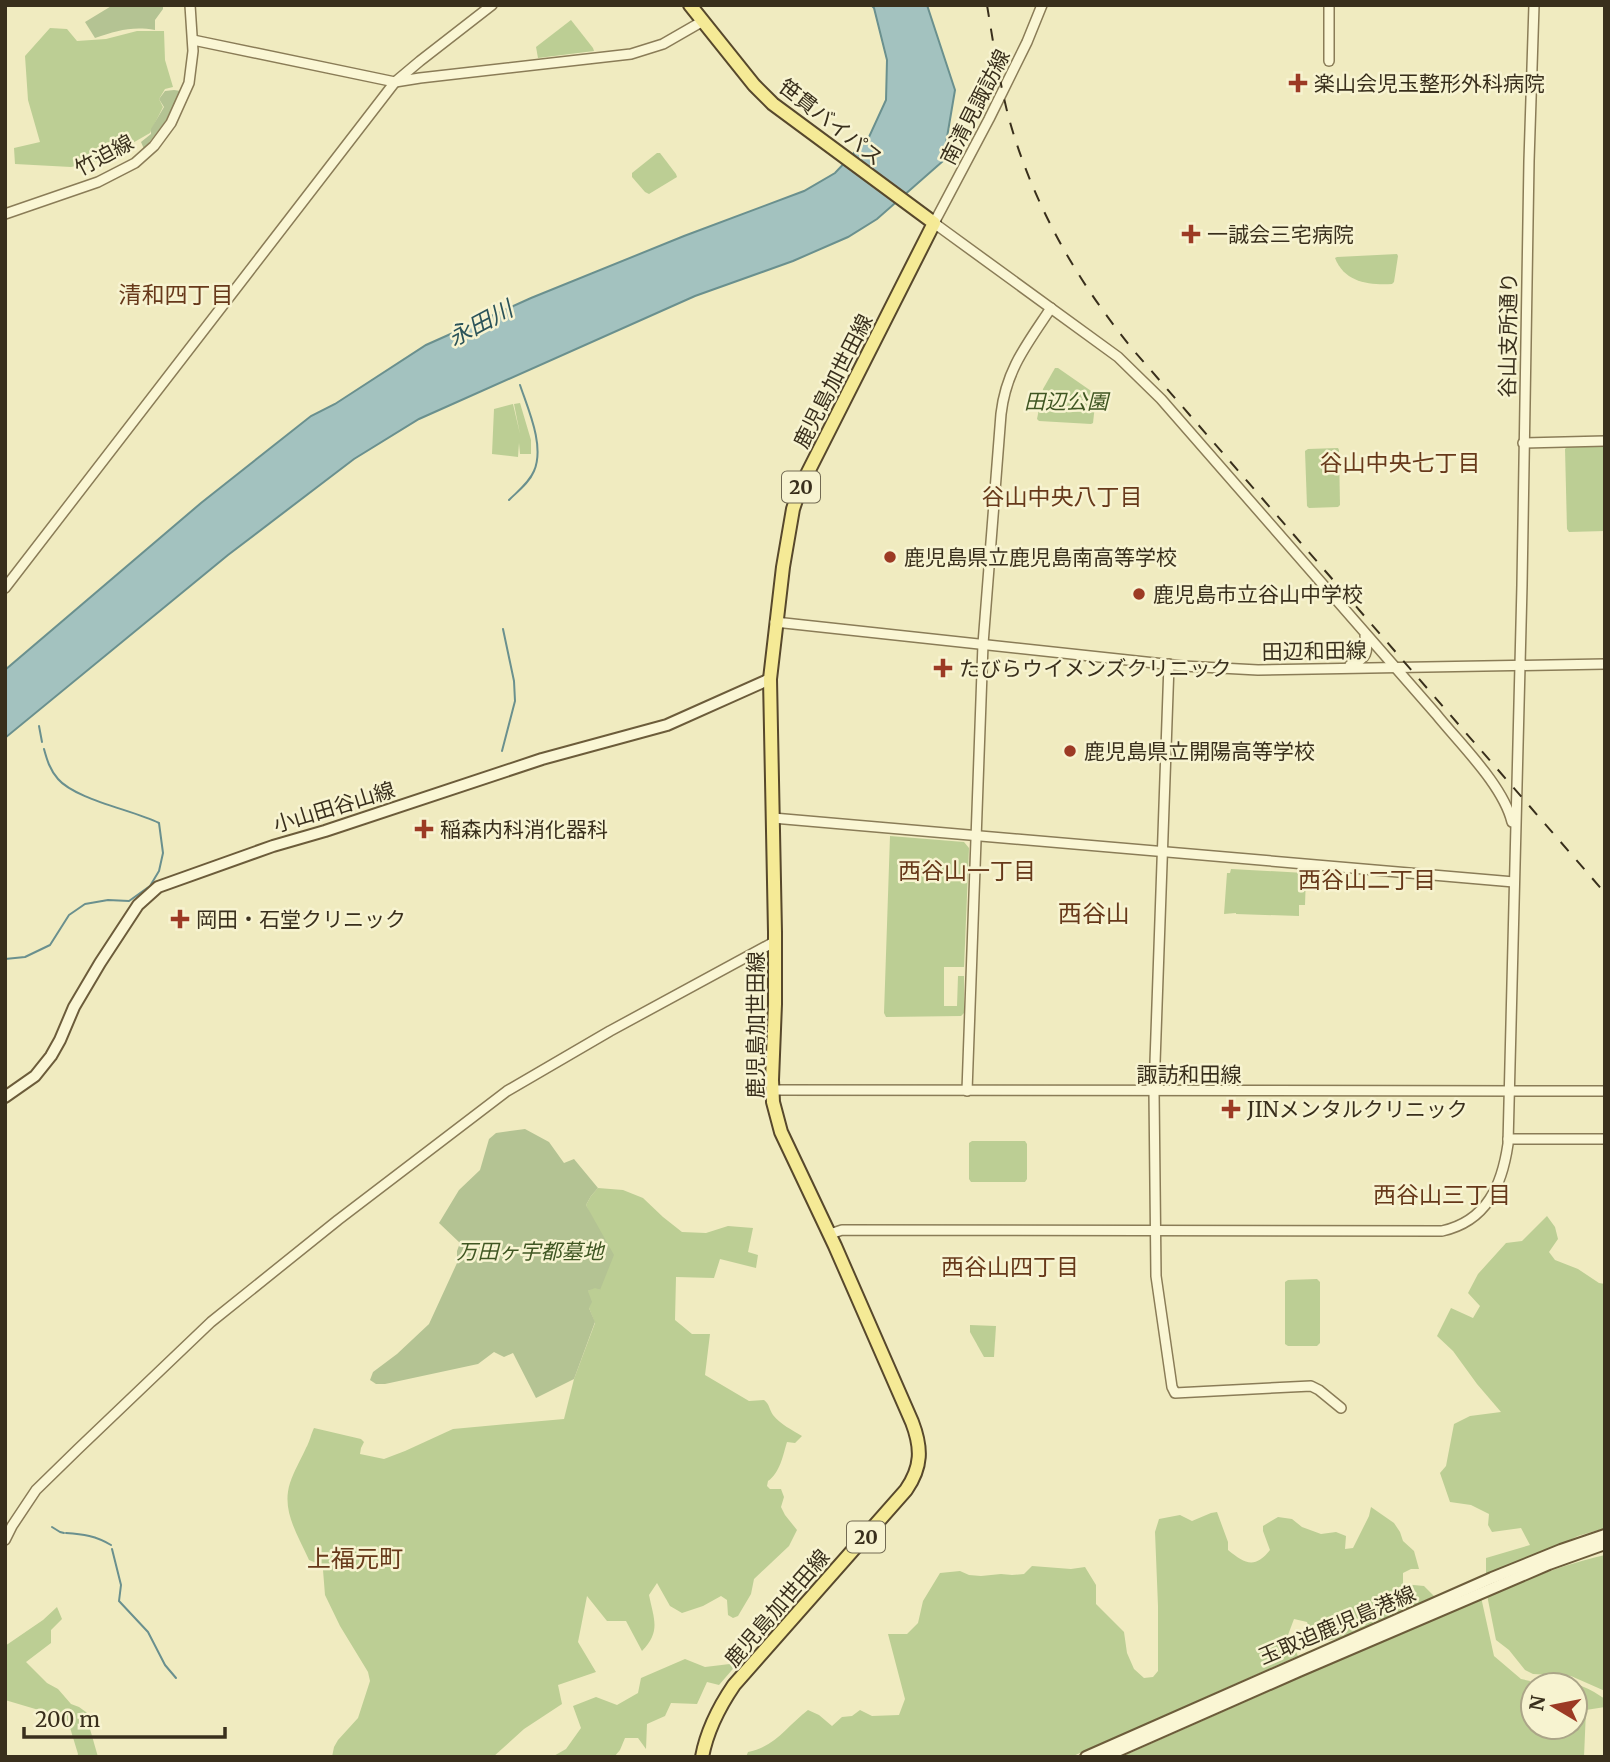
<svg xmlns="http://www.w3.org/2000/svg" width="1610" height="1762" font-family="Merriweather,'Noto Sans JP',serif">
	<style>
		.green { fill: #bcce94 }
		.cemetery { fill: #b4c393 }
		.water { fill: #a3c2bf; stroke: #6a908e; stroke-width: 2 }
		.lines { fill: none; stroke-linecap: round; stroke-linejoin: round }
		.stream { stroke: #6a908e; stroke-width: 2 }
		.tertiary-casing { stroke: #8a7c57; stroke-width: 12 }
		.secondary-casing { stroke: #6c5c3a; stroke-width: 14 }
		.primary-casing { stroke: #57482c; stroke-width: 16 }
		.tertiary { stroke: #faf6d4; stroke-width: 9 }
		.secondary { stroke: #faf6d4; stroke-width: 10 }
		.primary { stroke: #f5ea96; stroke-width: 12 }
		.rail { stroke: #392f1c; stroke-width: 2; stroke-dasharray: 12 12; stroke-linecap: butt }
		.poi-dot { fill: #9c3a24; stroke: #f7f3d0; stroke-width: 2.5 }
		.labels { text-anchor: middle; dominant-baseline: central; stroke-width: 5; stroke-linejoin: round; paint-order: stroke }
		.shield { fill: #f7f3d0; stroke: #726a52; stroke-width: 2 }
		.shield-label { font-size: 19px; font-weight: bold; fill: #392f1c }
		.poi-label { font-size: 21px; fill: #392f1c; stroke: #f7f3d0; text-anchor: start }
		.street-label { font-size: 21px; fill: #392f1c; stroke: #f7f3d0 }
		.park-label { font-size: 21px; font-style: italic; fill: #3f5622; stroke: #f7f3d0 }
		.neighbourhood-label { font-size: 23px; fill: #67391a; stroke: #f7f3d0 }
		.water-label { font-size: 23px; font-style: italic; fill: #2b5359; stroke: #f7f3d0 }
		.quarter-label { font-size: 24px; fill: #67391a; stroke: #f7f3d0 }
	</style>
	<rect width="100%" height="100%" fill="#f0ebc0"/>
	<g class="green">
		<polygon points="571,20 593,48 594,51 538,58 536,47"/>
		<polygon points="50,28 67,29 77,41 106,39 137,31 164,31 165,60 173,87 165,89 159,99 163,107 150,133 103,160 71,167 15,164 14,148 40,142 28,100 25,56"/>
		<polygon points="657,153 660,153 676,174 677,177 649,194 645,192 632,177 632,173"/>
		<path d="M 1397,254 L 1398,256 L 1394,282 L 1392,284 C 1369,285 1345,283 1335,258 L 1337,257 Z"/>
		<polygon points="1055,368 1058,368 1094,393 1096,396 1093,423 1091,424 1039,421 1037,419 1043,389"/>
		<polygon points="520,403 531,440 531,454 520,454 519,443 518,457 492,454 494,409 513,404 520,434 514,404"/>
		<polygon points="1605,446 1605,531 1569,532 1567,529 1565,449 1567,447"/>
		<polygon points="1338,448 1339,450 1340,505 1338,507 1309,508 1307,506 1305,451 1308,449"/>
		<polygon points="890,836 964,842 969,848 964,967 944,967 944,1006 957,1006 958,976 964,976 964,1013 961,1016 886,1017 884,1013"/>
		<polygon points="1231,869 1305,873 1306,876 1305,905 1299,905 1299,916 1236,914 1236,913 1224,914 1227,873 1230,873"/>
		<polygon points="972,1141 1025,1141 1027,1144 1027,1179 1025,1182 971,1182 969,1179 969,1143"/>
		<path d="M 598,1188 L 623,1190 L 643,1198 L 663,1217 L 682,1232 L 706,1233 L 728,1226 L 753,1228 L 748,1252 L 758,1255 L 756,1268 L 720,1259 L 714,1278 L 676,1277 L 675,1320 L 692,1334 L 710,1334 L 705,1375 L 749,1401 L 764,1400 C 770,1405 769,1409 773,1415 C 780,1424 792,1430 802,1436 L 795,1443 L 787,1442 C 783,1455 780,1473 768,1481 L 767,1486 L 770,1489 L 781,1489 L 784,1497 L 781,1507 L 785,1515 L 797,1530 L 789,1546 L 754,1579 L 751,1594 L 738,1616 L 733,1618 L 728,1615 L 727,1600 L 721,1596 L 703,1606 L 682,1613 L 670,1606 L 657,1583 L 649,1595 C 654,1620 661,1631 642,1651 L 626,1621 L 607,1621 L 587,1596 L 578,1642 L 596,1672 L 558,1685 L 562,1704 L 524,1729 L 493,1757 L 332,1757 L 334,1747 L 338,1740 L 358,1718 L 370,1681 L 368,1672 L 340,1626 L 325,1595 L 323,1570 L 319,1564 L 309,1560 C 298,1535 281,1511 290,1483 C 294,1471 301,1459 306,1448 C 310,1441 311,1434 314,1428 L 361,1439 L 364,1442 L 361,1448 L 360,1454 L 384,1459 L 405,1451 L 453,1429 L 564,1419 L 574,1379 L 595,1323 L 589,1308 L 588,1291 L 595,1287 L 600,1290 L 593,1220 L 586,1205 L 591,1196 Z"/>
		<polygon points="1547,1216 1555,1227 1558,1239 1549,1252 1555,1260 1578,1269 1599,1283 1605,1284 1605,1528 1578,1536 1553,1548 1486,1576 1486,1558 1530,1545 1521,1528 1492,1532 1488,1525 1489,1514 1471,1505 1450,1502 1440,1473 1446,1466 1454,1424 1470,1416 1501,1412 1477,1384 1453,1351 1437,1336 1451,1308 1473,1318 1480,1306 1468,1293 1478,1274 1506,1243 1522,1241"/>
		<polygon points="1317,1279 1320,1282 1320,1343 1317,1346 1288,1346 1285,1344 1285,1282 1288,1280"/>
		<polygon points="970,1325 996,1326 994,1357 984,1357 970,1332"/>
		<path d="M 1371,1507 L 1394,1523 L 1400,1532 L 1403,1541 L 1414,1551 L 1419,1569 L 1411,1569 L 1403,1573 L 1403,1584 L 1424,1586 L 1436,1598 L 1341,1638 L 1321,1642 L 1314,1642 L 1307,1622 L 1294,1619 L 1288,1635 L 1298,1656 L 1071,1757 L 746,1757 L 748,1752 C 775,1747 787,1726 808,1710 L 819,1715 L 832,1726 L 842,1717 L 852,1716 L 860,1710 L 872,1716 L 899,1715 L 905,1699 L 888,1634 L 907,1634 L 918,1623 L 923,1601 L 940,1573 L 960,1571 L 969,1575 L 981,1576 L 1001,1574 L 1012,1575 L 1024,1574 L 1032,1566 L 1071,1569 L 1085,1567 L 1096,1585 L 1096,1604 L 1124,1632 L 1127,1653 L 1134,1669 L 1144,1678 L 1153,1677 L 1158,1671 L 1158,1606 L 1155,1532 L 1159,1519 L 1180,1515 L 1192,1521 L 1211,1513 L 1217,1512 L 1228,1542 L 1228,1550 C 1245,1564 1255,1569 1270,1550 L 1263,1531 L 1263,1526 L 1278,1517 L 1292,1519 L 1302,1527 L 1321,1534 L 1336,1532 L 1346,1536 L 1345,1549 L 1353,1548 L 1369,1516 Z"/>
		<path d="M 1605,1555 L 1605,1691 L 1571,1676 L 1533,1674 L 1525,1670 L 1509,1650 L 1496,1640 L 1487,1595 C 1526,1580 1564,1564 1605,1555 Z"/>
		<path d="M 1481,1597 L 1494,1656 L 1521,1679 L 1530,1681 L 1526,1711 L 1533,1715 L 1533,1727 L 1575,1727 L 1575,1685 L 1557,1685 L 1558,1680 C 1575,1682 1591,1689 1605,1699 L 1605,1707 L 1586,1710 L 1584,1757 L 1121,1757 Z"/>
		<polygon points="57,1607 62,1619 51,1630 51,1643 26,1662 47,1683 58,1689 71,1704 79,1707 90,1715 94,1724 90,1729 98,1757 77,1757 78,1754 68,1721 59,1716 5,1700 5,1646 43,1620"/>
		<polygon points="685,1659 705,1667 738,1663 719,1685 707,1682 697,1704 671,1703 665,1716 647,1724 646,1749 638,1738 625,1738 620,1750 614,1757 552,1757 566,1749 581,1728 573,1706 596,1697 617,1705 638,1693 641,1678"/>
	</g>
	<g class="cemetery">
		<path d="M 113,5 L 163,5 L 163,9 L 155,20 L 155,30 C 131,26 117,31 95,38 L 85,22 Z"/>
		<polygon points="174,90 181,91 165,122 144,149 141,142 151,134 151,129 164,107 159,99 165,91"/>
		<polygon points="525,1129 549,1142 564,1163 574,1159 598,1188 591,1196 586,1205 614,1255 600,1290 595,1288 588,1291 592,1302 589,1308 595,1322 574,1379 536,1398 513,1353 504,1357 494,1352 478,1364 385,1384 376,1384 370,1380 373,1372 397,1354 429,1324 457,1263 457,1251 460,1243 439,1223 459,1190 480,1170 489,1139 496,1133"/>
	</g>
	<polygon class="water" points="871,5 927,5 955,90 943,161 877,219 848,237 793,261 695,296 419,419 354,459 228,555 5,738 5,670 201,503 311,416 335,404 426,345 531,298 684,236 804,191 835,173 869,137 886,100 887,60 874,8"/>
	<g class="lines">
		<g class="stream">
			<path d="M 509,500 C 518,491 529,483 534,471 C 545,446 528,409 520,385"/>
			<polyline points="39,726 42,742"/>
			<polyline points="502,751 515,701 514,681 503,629"/>
			<path d="M 5,959 L 25,957 L 50,945 L 69,915 L 85,904 L 108,900 L 129,901 L 150,886 L 159,871 L 163,853 L 159,823 C 132,810 75,799 58,779 C 50,770 47,760 44,749"/>
			<polyline points="52,1527 60,1532 64,1533"/>
			<path d="M 66,1533 C 83,1534 96,1536 111,1545"/>
			<polyline points="112,1549 121,1585 119,1601 148,1632 165,1665 176,1678"/>
		</g>
		<g class="tertiary-casing">
			<g id="tertiary">
				<path d="M 1042,5 L 1027,42 L 989,119 L 934,223 L 1118,357 L 1161,399 L 1436,714 C 1460,744 1503,785 1512,822"/>
				<polyline points="193,40 395,82 420,78 631,54 663,44 703,21"/>
				<polyline points="1329,61 1329,5"/>
				<polyline points="5,214 98,182 135,163 154,146 171,123 189,83 193,51 190,5"/>
				<polyline points="1523,443 1605,441"/>
				<polyline points="5,588 395,82 420,61 492,5"/>
				<polyline points="775,622 1183,666 1258,670 1605,664"/>
				<polyline points="1169,664 1154,1091 1156,1276 1172,1387 1175,1393 1311,1386 1319,1390 1341,1408"/>
				<path d="M 1350,665 C 1367,659 1369,652 1365,636"/>
				<polyline points="773,818 1514,882"/>
				<polyline points="773,1090 1605,1091"/>
				<path d="M 967,1091 L 983,644 L 1001,414 C 1006,370 1027,344 1051,308"/>
				<polyline points="1508,1139 1605,1139"/>
				<path d="M 830,1234 L 842,1230 L 1442,1231 C 1487,1221 1502,1185 1508,1144 L 1522,585 L 1529,161 L 1534,5"/>
				<polyline points="5,1540 12,1526 36,1490 78,1449 211,1322 338,1220 507,1091 610,1031 774,942"/>
			</g>
		</g>
		<g class="secondary-casing">
			<g id="secondary">
				<polyline points="5,1097 35,1076 51,1056 60,1040 74,1007 100,963 138,905 158,887 273,846 325,831 542,759 667,725 770,679"/>
				<polyline points="1086,1757 1492,1578 1561,1550 1605,1535"/>
				<polyline points="1104,1757 1299,1671 1549,1564 1605,1544"/>
			</g>
		</g>
		<g class="primary-casing">
			<path id="primary" d="M 690,5 L 754,85 L 773,104 L 934,223 L 800,488 L 793,509 L 783,567 L 770,679 L 775,932 L 775,1004 L 772,1080 L 773,1102 L 781,1132 L 835,1246 L 912,1422 C 922,1448 922,1467 906,1490 L 734,1685 C 719,1707 707,1730 702,1757"/>
		</g>
		<use href="#tertiary" class="tertiary"/>
		<use href="#secondary" class="secondary"/>
		<use href="#primary" class="primary"/>
		<path class="rail" d="M 987,5 C 993,42 999,79 1008,115 C 1032,203 1077,282 1135,352 L 1605,893"/>
	</g>
	<g class="poi-dot">
		<path d="M1294.5 72.5h7v7h7v7h-7v7h-7v-7h-7v-7h7z"/>
		<path d="M1187.5 223.5h7v7h7v7h-7v7h-7v-7h-7v-7h7z"/>
		<circle cx="890" cy="557" r="7"/>
		<circle cx="1139" cy="594" r="7"/>
		<path d="M939.5 657.5h7v7h7v7h-7v7h-7v-7h-7v-7h7z"/>
		<circle cx="1070" cy="751" r="7"/>
		<path d="M420.5 818.5h7v7h7v7h-7v7h-7v-7h-7v-7h7z"/>
		<path d="M176.5 908.5h7v7h7v7h-7v7h-7v-7h-7v-7h7z"/>
		<path d="M1227.5 1098.5h7v7h7v7h-7v7h-7v-7h-7v-7h7z"/>
	</g>
	<g class="labels">
		<g class="shield">
			<rect x="782" y="471.5" width="38" height="31" rx="5"/>
			<rect x="847" y="1521.5" width="38" height="31" rx="5"/>
		</g>
		<g class="shield-label">
			<text x="801" y="487">20</text>
			<text x="866" y="1537">20</text>
		</g>
		<g class="poi-label">
			<text x="1314" y="83">楽山会児玉整形外科病院</text>
			<text x="1207" y="234">一誠会三宅病院</text>
			<text x="904" y="557">鹿児島県立鹿児島南高等学校</text>
			<text x="1153" y="594">鹿児島市立谷山中学校</text>
			<text x="959" y="668">たびらウイメンズクリニック</text>
			<text x="1084" y="751">鹿児島県立開陽高等学校</text>
			<text x="440" y="829">稲森内科消化器科</text>
			<text x="196" y="919">岡田・石堂クリニック</text>
			<text x="1247" y="1109">JINメンタルクリニック</text>
		</g>
		<g class="street-label">
			<text transform="translate(975 107) rotate(-63)">南清見諏訪線</text>
			<text transform="translate(831 122) rotate(38)">笹貫バイパス</text>
			<text transform="translate(104 155) rotate(-28)">竹迫線</text>
			<text transform="translate(1508 335) rotate(-89)">谷山支所通り</text>
			<text transform="translate(833 381) rotate(-63)">鹿児島加世田線</text>
			<text transform="translate(1314 651) rotate(-1)">田辺和田線</text>
			<text transform="translate(334 807) rotate(-17)">小山田谷山線</text>
			<text transform="translate(755 1025) rotate(-90)">鹿児島加世田線</text>
			<text x="1189" y="1074">諏訪和田線</text>
			<text transform="translate(777 1608) rotate(-49)">鹿児島加世田線</text>
			<text transform="translate(1337 1625) rotate(-23)">玉取迫鹿児島港線</text>
		</g>
		<g class="park-label">
			<text x="1066" y="401">田辺公園</text>
			<text x="530" y="1251">万田ヶ宇都墓地</text>
		</g>
		<g class="neighbourhood-label">
			<text x="176" y="294">清和四丁目</text>
			<text x="1400" y="462">谷山中央七丁目</text>
			<text x="1062" y="496">谷山中央八丁目</text>
			<text x="967" y="870">西谷山一丁目</text>
			<text x="1367" y="879">西谷山二丁目</text>
			<text x="1442" y="1194">西谷山三丁目</text>
			<text x="1010" y="1266">西谷山四丁目</text>
		</g>
		<g class="water-label">
			<text transform="translate(480 323) rotate(-28)">永田川</text>
		</g>
		<g class="quarter-label">
			<text x="1094" y="913">西谷山</text>
			<text x="355" y="1558">上福元町</text>
		</g>
	</g>
	<rect width="1610" height="1762" fill="none" stroke="#392f1c" stroke-width="14"/>
	<g transform="translate(1554 1706) rotate(280)"><circle r="33" fill="#f7f3d0" stroke="#aba588" stroke-width="2"/>
	<path d="M0-5L12 26L0 18L-12 26Z" fill="#9c3a24"/>
	<text y="-10" font-size="19" font-weight="bold" text-anchor="middle" fill="#392f1c">N</text>
	</g>
	<path d="M24 1727v10h201v-10" fill="none" stroke="#392f1c" stroke-width="3.5"/>
	<text x="35" y="1727" font-size="21" fill="#392f1c" stroke="#f7f3d0" stroke-width="5" paint-order="stroke">200 m</text>
</svg>
